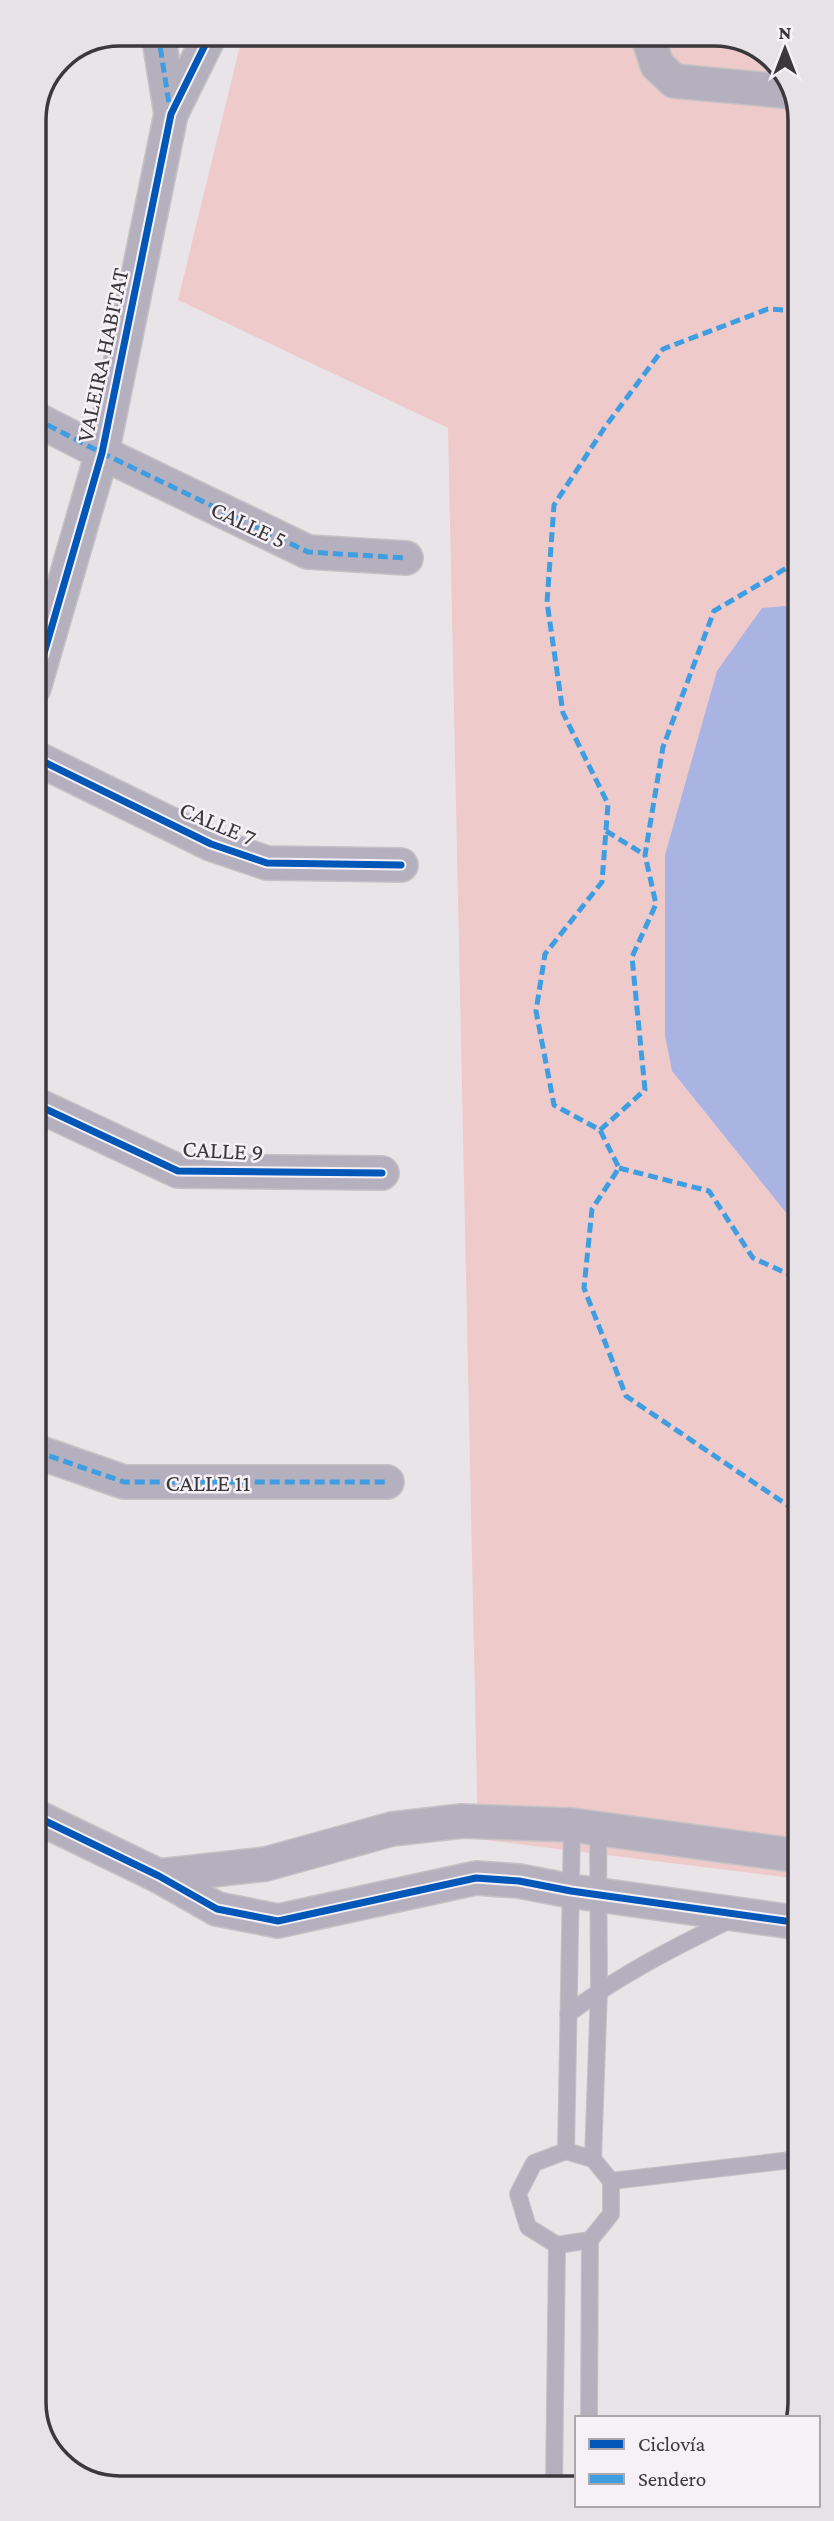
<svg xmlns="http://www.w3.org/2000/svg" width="834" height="2521" font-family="'Crimson Pro',serif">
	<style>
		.green { fill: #eecbca }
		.water { fill: #a9b4e2 }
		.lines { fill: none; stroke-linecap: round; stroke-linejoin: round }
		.service-casing { stroke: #c5c2c5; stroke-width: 18 }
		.minor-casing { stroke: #c5c2c5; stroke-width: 36 }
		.service { stroke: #b5b0be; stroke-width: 16 }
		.minor { stroke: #b5b0be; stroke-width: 33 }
		.quiet { stroke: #3f9ee2; stroke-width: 5; stroke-dasharray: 10 5; stroke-linecap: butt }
		.cycleway-casing { stroke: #f6f1f6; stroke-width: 11 }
		.cycleway { stroke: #0057b8; stroke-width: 7 }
		.labels { text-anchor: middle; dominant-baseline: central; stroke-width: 5; stroke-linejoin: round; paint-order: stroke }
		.street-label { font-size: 24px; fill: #3b383b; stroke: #f6f1f6 }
		.rim { fill: none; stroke: #3b383b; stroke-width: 3.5 }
	</style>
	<rect width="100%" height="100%" fill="#e8e4e8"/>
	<polygon class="green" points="243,33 720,33 771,54 798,98 800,1879 478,1839 448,428 178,300"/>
	<polygon class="water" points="799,605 799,1226 796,1225 672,1071 665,1035 665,855 717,671 762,608"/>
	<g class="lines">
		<g class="service-casing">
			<g id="service">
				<path d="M 568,2014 C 619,1975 675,1947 732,1919"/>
				<polyline points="566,2151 572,1825"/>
				<polygon points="566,2151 593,2159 611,2181 611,2214 590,2240 557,2245 528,2227 518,2194 534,2163"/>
				<polyline points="593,2159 599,1990 598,1828"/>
				<polyline points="611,2181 800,2159"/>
				<polyline points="589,2418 590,2240"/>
				<polyline points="554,2486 557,2245"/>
			</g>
		</g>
		<g class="minor-casing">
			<g id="minor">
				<polyline points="158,33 171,114"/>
				<polyline points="650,33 650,43 657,65 674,81 794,92"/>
				<polyline points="34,418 102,453 308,552 406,558"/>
				<polyline points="34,688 102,453 171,114 211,33"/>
				<polyline points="34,757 211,844 267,863 401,865"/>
				<polyline points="35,1104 178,1171 382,1173"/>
				<polyline points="35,1451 124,1482 387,1482"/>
				<polyline points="35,1816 159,1876 217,1909 278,1921 476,1878 519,1881 571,1891 800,1923"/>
				<polyline points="159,1876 266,1864 392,1829 462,1821 572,1825 800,1856"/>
			</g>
		</g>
		<use href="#service" class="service"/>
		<use href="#minor" class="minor"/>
		<g class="quiet">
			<polyline points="158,33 170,110"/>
			<polyline points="798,311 768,309 663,349 605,427 554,505 547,602 563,713 608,804 602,882 545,954 536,1011 554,1105 600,1130 619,1168 592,1209 584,1288 626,1396 796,1511 800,1511"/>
			<polyline points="34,418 102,453 308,552 406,558"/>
			<polyline points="606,831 645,855"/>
			<polyline points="600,1130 645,1090 632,957 656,904 645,855 663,747 714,611 790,566 798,566"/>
			<polyline points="619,1168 709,1191 753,1258 799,1279"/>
			<polyline points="35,1451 124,1482 387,1482"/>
		</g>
		<g class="cycleway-casing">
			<g id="cycleway">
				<polyline points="34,688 102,453 171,114 211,33"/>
				<polyline points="34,757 211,844 267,863 401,865"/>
				<polyline points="35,1104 178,1171 382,1173"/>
				<polyline points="35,1816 159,1876 217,1909 278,1921 476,1878 519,1881 571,1891 800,1923"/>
			</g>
		</g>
		<use href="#cycleway" class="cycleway"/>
	</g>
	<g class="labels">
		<g class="street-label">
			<text transform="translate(102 355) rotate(-78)">VALEIRA HABITAT</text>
			<text transform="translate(249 524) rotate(25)">CALLE 5</text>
			<text transform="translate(218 823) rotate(23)">CALLE 7</text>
			<text transform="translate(223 1150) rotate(3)">CALLE 9</text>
			<text x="208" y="1482">CALLE 11</text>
		</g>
	</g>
	<path d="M0 0H834V2521H0ZM120 46H714A74 74 0 0 1 788 120V2402A74 74 0 0 1 714 2476H120A74 74 0 0 1 46 2402V120A74 74 0 0 1 120 46Z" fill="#e7e2e7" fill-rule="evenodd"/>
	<path class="rim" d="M120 46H714A74 74 0 0 1 788 120V2402A74 74 0 0 1 714 2476H120A74 74 0 0 1 46 2402V120A74 74 0 0 1 120 46Z"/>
	<rect x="575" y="2416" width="245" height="91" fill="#f6f1f6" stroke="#aba7ab" stroke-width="2"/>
	<rect x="589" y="2439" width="35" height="10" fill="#0057b8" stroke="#aba7ab" stroke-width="2"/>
	<text x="638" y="2451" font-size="21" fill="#3b383b">Ciclovía</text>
	<rect x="589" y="2474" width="35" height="10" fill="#3f9ee2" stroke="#aba7ab" stroke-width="2"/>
	<text x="638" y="2486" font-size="21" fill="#3b383b">Sendero</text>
	<g transform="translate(785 49)" stroke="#f6f1f6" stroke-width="5" paint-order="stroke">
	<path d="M0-5L12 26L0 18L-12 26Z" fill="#3b383b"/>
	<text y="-10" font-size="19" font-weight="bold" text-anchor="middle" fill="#3b383b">N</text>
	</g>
</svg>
